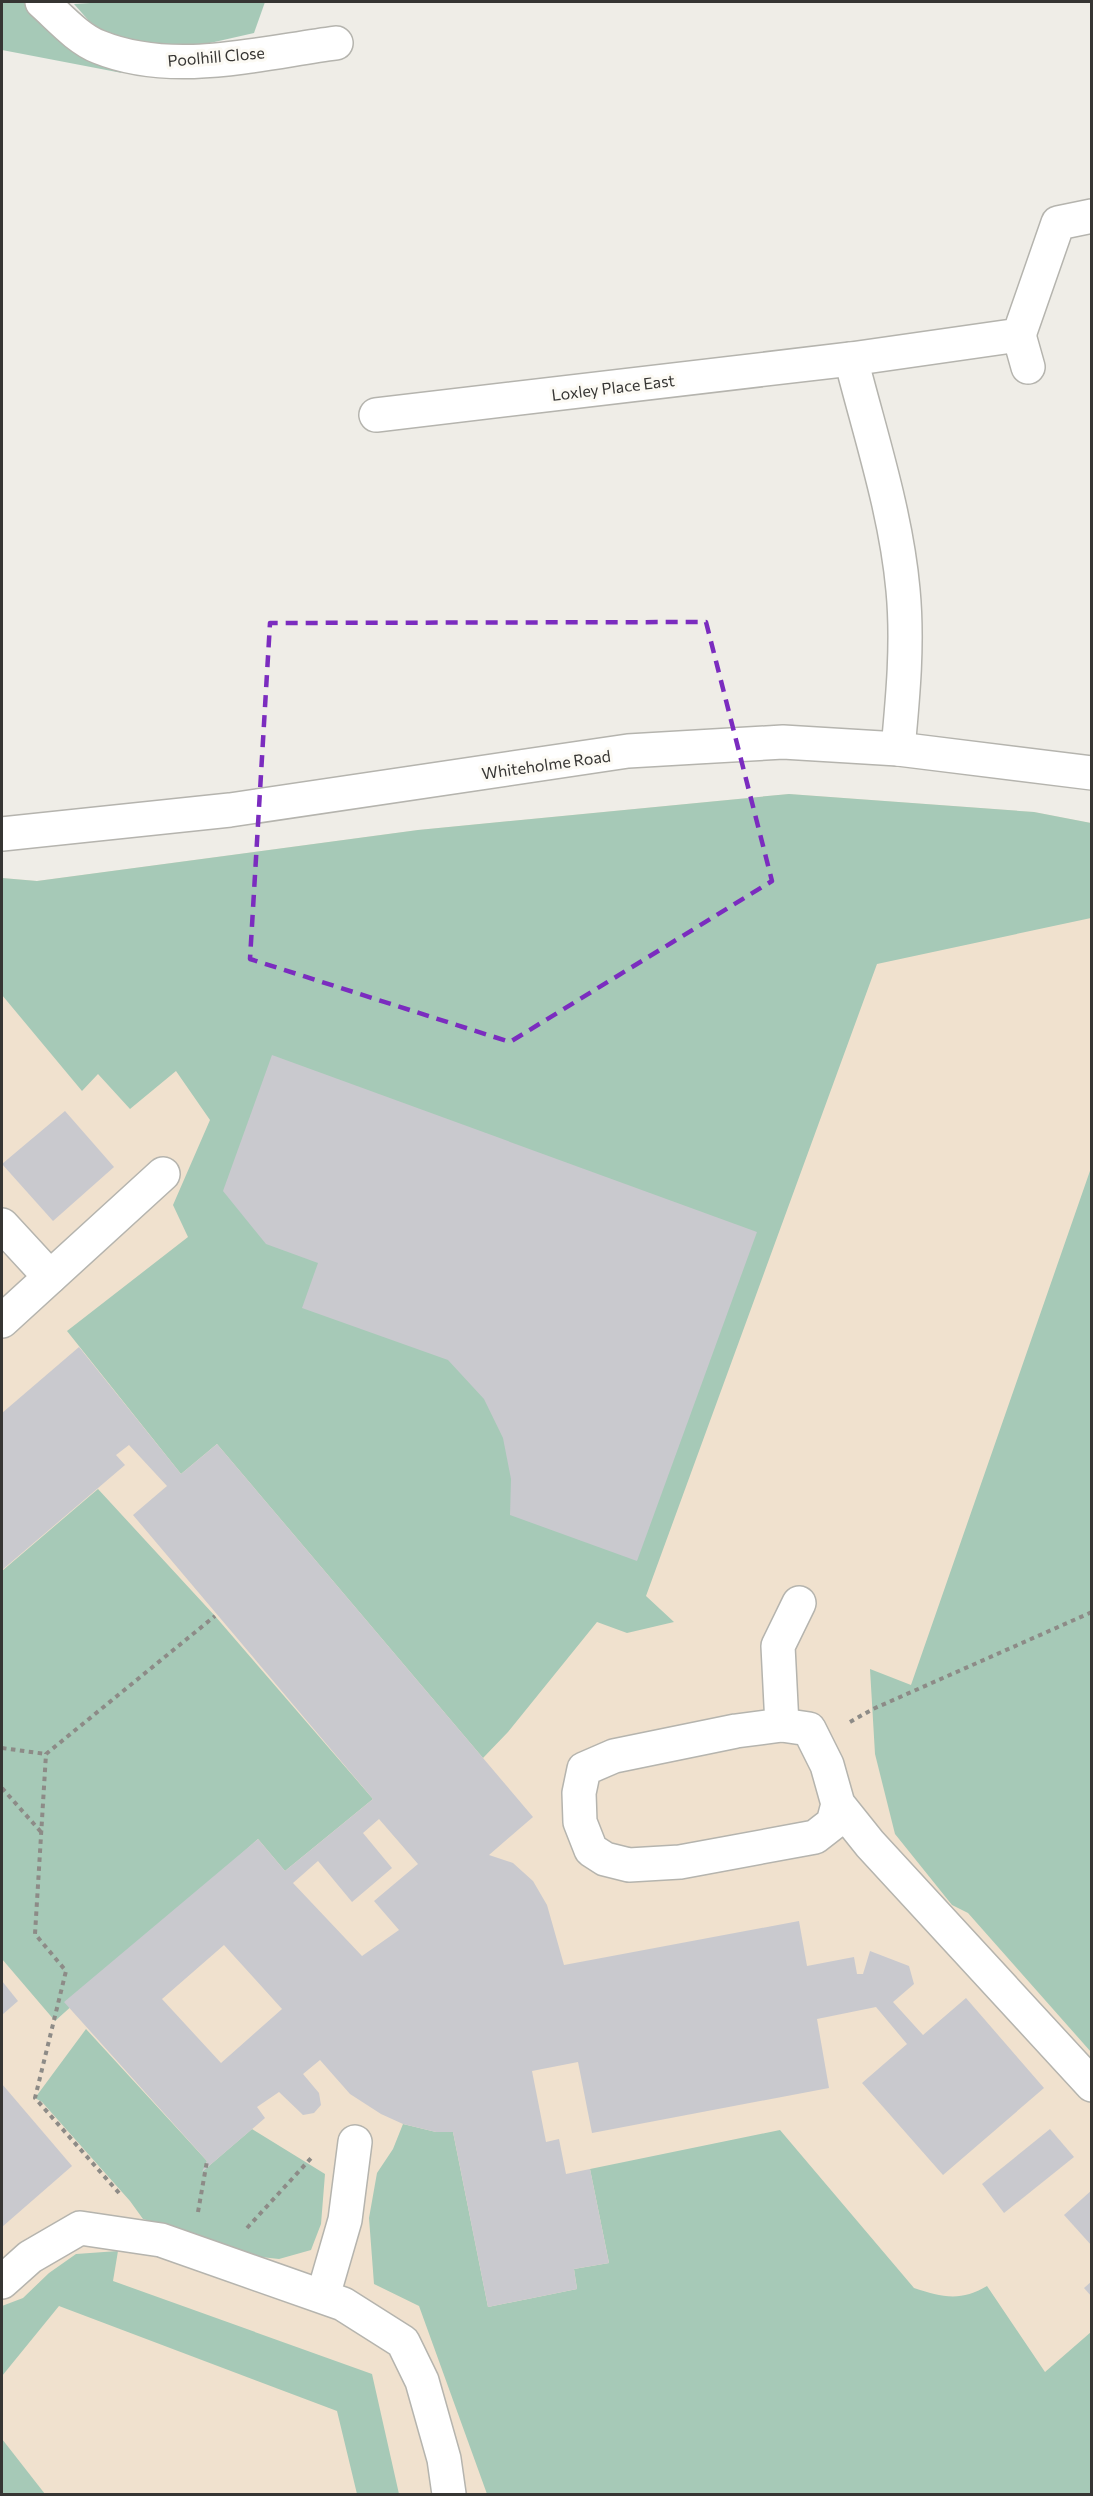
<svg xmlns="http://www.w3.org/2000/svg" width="1093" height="2496" font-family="Commissioner,sans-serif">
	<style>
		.education { fill: #f0e1ce }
		.green { fill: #a6c9b7 }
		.building { fill: #c9c9ce; fill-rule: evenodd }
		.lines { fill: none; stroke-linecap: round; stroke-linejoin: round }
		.minor-casing { stroke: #b5b4ae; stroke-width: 36 }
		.path { stroke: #8d8b87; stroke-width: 4; stroke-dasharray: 4.5 4.5; stroke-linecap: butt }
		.minor { stroke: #fff; stroke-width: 33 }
		.marked { fill: none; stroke: #7b2cbf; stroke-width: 4.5; stroke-dasharray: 12 8; stroke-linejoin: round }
		.labels { text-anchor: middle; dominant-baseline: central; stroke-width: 6; stroke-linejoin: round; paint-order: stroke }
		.street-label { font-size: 16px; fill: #363533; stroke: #fcfaf4 }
	</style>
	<rect width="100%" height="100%" fill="#efede7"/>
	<polygon class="education" points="789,794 1034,812 1091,823 1091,2494 2,2494 2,878 37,881 418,830"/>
	<g class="green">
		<polygon points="2,2 23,2 45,21 122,73 2,50"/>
		<polygon points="106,2 265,2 254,33 210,43 174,47 114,39 89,21 74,4"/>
		<polygon points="789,794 1034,812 1091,823 1091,918 877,964 646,1596 674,1622 627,1633 597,1622 508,1732 483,1758 217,1444 181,1474 67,1331 188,1237 173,1205 210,1120 176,1071 130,1109 98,1074 82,1091 2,995 2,878 37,881 418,830"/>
		<polygon points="1091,1168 1091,2052 968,1913 952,1905 895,1834 875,1754 870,1669 911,1685"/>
		<polygon points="98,1489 215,1616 373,1799 285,1871 258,1839 55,2021 2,1959 2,1571"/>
		<polygon points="86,2029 207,2161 203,2171 252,2129 325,2174 321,2224 311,2250 279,2259 251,2256 191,2233 143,2219 130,2201 42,2102 35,2098"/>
		<path d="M 403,2124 L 436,2132 L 453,2132 L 488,2307 L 577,2289 L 574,2269 L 609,2263 L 590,2169 L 780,2130 L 914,2288 C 941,2297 961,2302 987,2286 L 1045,2372 L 1091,2332 L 1091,2494 L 487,2494 L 419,2306 L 374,2284 L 369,2218 L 377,2173 L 393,2149 Z"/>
		<polygon points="118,2251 113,2281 372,2374 399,2494 357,2494 337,2411 59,2306 2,2376 2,2306 23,2298 49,2273 76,2254"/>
		<polygon points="2,2439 45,2494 2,2494"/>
	</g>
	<g class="building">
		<polygon points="272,1055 757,1232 637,1561 510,1515 511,1479 503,1438 484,1399 448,1360 302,1308 318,1263 266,1244 223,1191"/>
		<polygon points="65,1111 114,1167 53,1221 2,1164"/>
		<path d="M 79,1347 L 181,1474 L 217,1444 L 533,1817 L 489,1855 L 513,1863 L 533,1881 L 547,1905 L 564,1965 L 799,1921 L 807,1966 L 854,1957 L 857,1974 L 863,1974 L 870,1951 L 909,1966 L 914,1984 L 893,2002 L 923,2035 L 966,1998 L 1044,2088 L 943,2175 L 862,2083 L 907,2044 L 876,2007 L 817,2019 L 829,2088 L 592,2133 L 578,2062 L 532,2071 L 546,2142 L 559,2139 L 566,2174 L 590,2169 L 609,2263 L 574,2269 L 577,2289 L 488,2307 L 453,2132 L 436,2132 L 403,2124 L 381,2114 L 350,2094 L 320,2060 L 303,2074 L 319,2093 L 321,2105 L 314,2113 L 303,2115 L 279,2092 L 257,2107 L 265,2118 L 202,2172 L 207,2161 L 64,2002 L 258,1839 L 285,1871 L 373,1799 L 133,1515 L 167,1486 L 129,1445 L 116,1455 L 125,1465 L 2,1570 L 2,1413 ZM 379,1819 L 418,1864 L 374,1901 L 399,1930 L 362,1956 L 293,1883 L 318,1861 L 352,1902 L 392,1868 L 363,1833 ZM 224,1945 L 282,2009 L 221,2063 L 162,1999 Z"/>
		<polygon points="2,1981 18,2001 2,2015"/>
		<polygon points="2,2084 72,2166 2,2227"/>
		<polygon points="1050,2129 1074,2157 1004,2213 982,2184"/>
		<polygon points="1092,2190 1092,2246 1064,2215"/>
		<polygon points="1092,2281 1092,2297 1084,2288"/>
	</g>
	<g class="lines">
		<g class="minor-casing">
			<g id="minor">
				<path d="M 42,2 C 59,17 78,39 99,47 C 173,77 260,53 336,43"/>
				<polyline points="1019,335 1028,367"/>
				<path d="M 851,359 C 870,434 896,512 903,590 C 908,643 903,696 898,749"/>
				<polyline points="376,415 851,359 1019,335 1058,223 1092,216"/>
				<polyline points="2,834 230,810 628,751 783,742 898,749 1092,773"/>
				<polyline points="2,1225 50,1277"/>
				<polyline points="2,1321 163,1174"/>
				<polyline points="782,1725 778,1646 799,1603"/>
				<polyline points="838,1804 833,1823 815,1837 680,1862 629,1865 605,1859 591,1850 580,1822 579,1793 584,1769 614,1756 736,1731 782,1725 809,1729 827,1765 838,1804 870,1844 1092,2085"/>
				<polyline points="2,2282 30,2257 80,2228 161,2240 343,2304 403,2342 422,2381 444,2459 449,2494"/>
				<polyline points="323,2296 345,2220 355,2142"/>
			</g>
		</g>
		<g class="path">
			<polyline points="850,1722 873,1709 1092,1612"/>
			<polyline points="2,1748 46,1754"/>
			<polyline points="2,1788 41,1832"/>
			<polyline points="119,2193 35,2098 66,1971 35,1934 46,1754 215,1616"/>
			<polyline points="198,2212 207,2161"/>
			<polyline points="247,2228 313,2156"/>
		</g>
		<use href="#minor" class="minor"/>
	</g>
	<path class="marked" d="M 706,622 L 772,881 L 510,1042 L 250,959 L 270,623 Z"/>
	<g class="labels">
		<g class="street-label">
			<text transform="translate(216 56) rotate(-5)">Poolhill Close</text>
			<text transform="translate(613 387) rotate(-7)">Loxley Place East</text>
			<text transform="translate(546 764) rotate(-8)">Whiteholme Road</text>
		</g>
	</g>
	<rect width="1093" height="2496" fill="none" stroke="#363533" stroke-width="6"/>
</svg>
